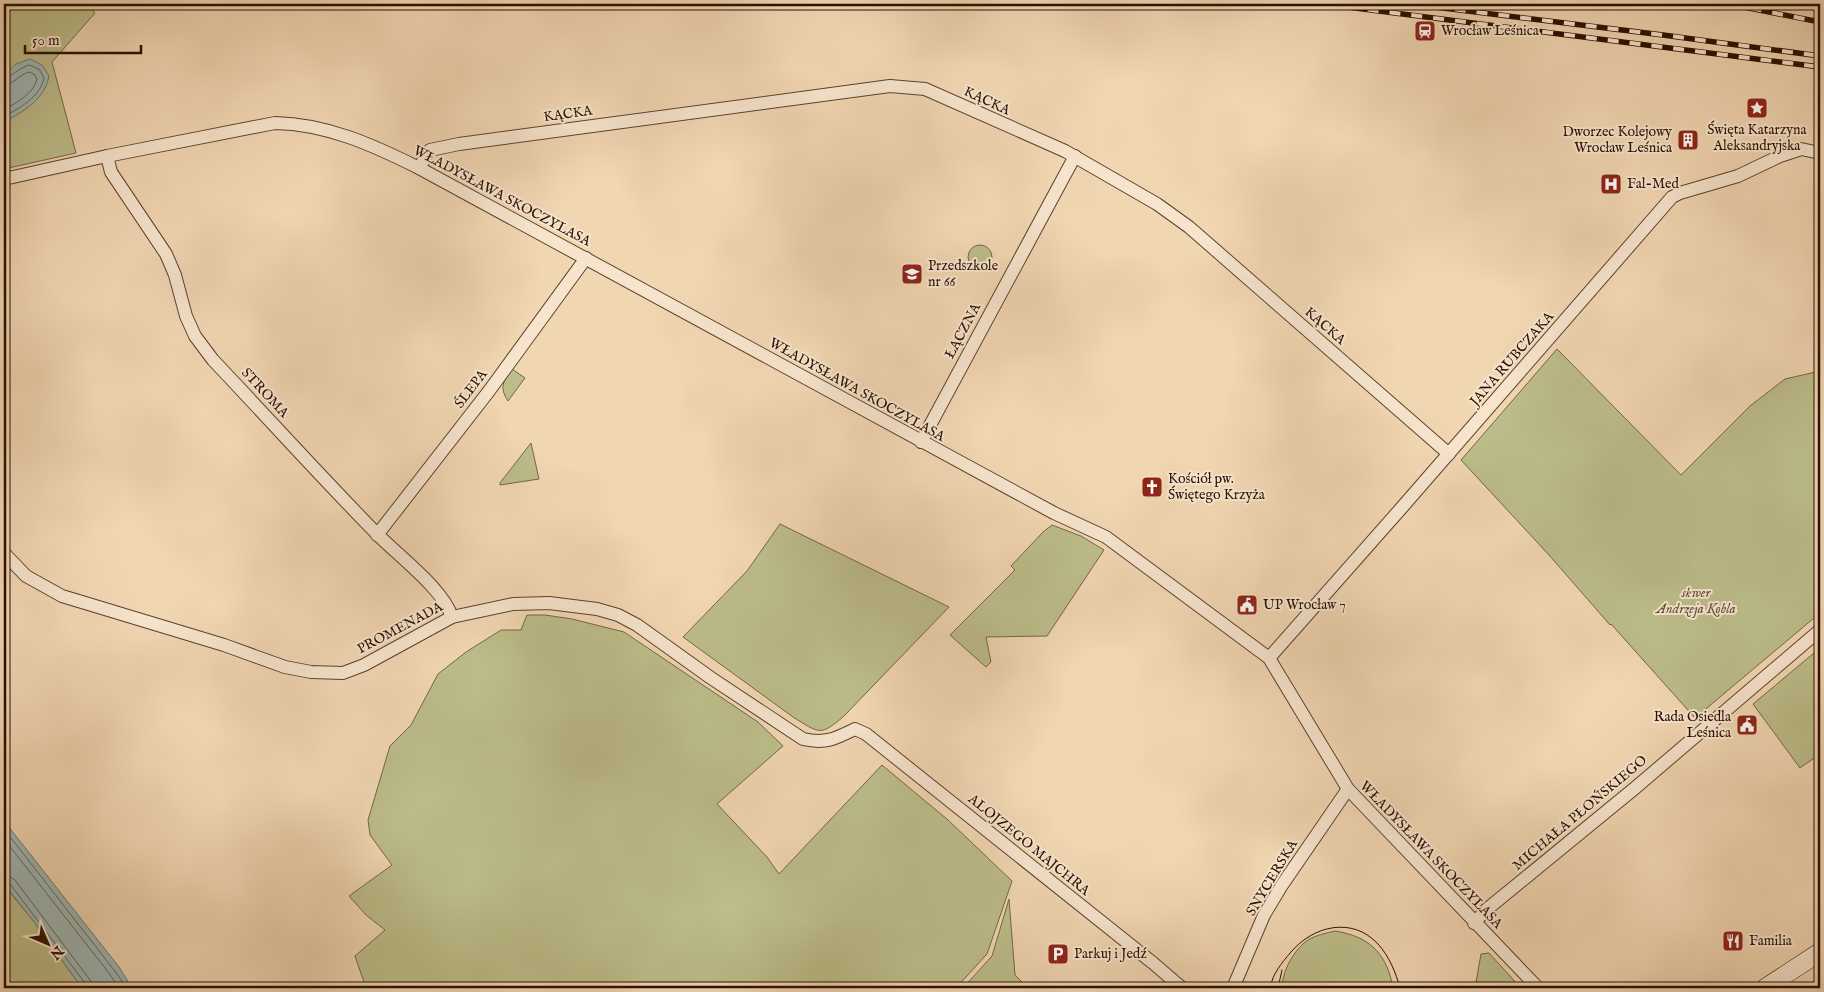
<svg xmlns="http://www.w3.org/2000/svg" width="1824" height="992" font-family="'IM FELL English',serif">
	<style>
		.green { fill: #bcbd8a; stroke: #746645 }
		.water { fill: #9eb7b6; stroke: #70746d }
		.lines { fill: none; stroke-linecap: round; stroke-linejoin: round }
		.shore { stroke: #64635b; stroke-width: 1 }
		.minor-casing { stroke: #5c412c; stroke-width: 14 }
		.secondary-casing { stroke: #2b0f00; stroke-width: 19 }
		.minor { stroke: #f6e4cd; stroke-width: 12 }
		.secondary { stroke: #f6e4cd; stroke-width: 18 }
		.tram { stroke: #2b0f00; stroke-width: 1 }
		.rail-casing { stroke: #2b0f00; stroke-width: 5.5 }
		.rail { stroke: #f6e4cd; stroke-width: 4; stroke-dasharray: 11; stroke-linecap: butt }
		.labels { text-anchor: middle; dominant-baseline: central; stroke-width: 4; stroke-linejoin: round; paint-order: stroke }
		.poi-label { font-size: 14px; fill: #2b0f00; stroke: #f6e4cd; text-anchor: start }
		.street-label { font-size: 14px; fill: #2b0f00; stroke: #f6e4cd }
		.park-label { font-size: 14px; font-style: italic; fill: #5e4c30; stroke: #f6e4cd }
	</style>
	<rect width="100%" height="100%" fill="#f1d6b2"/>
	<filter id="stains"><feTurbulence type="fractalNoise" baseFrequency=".004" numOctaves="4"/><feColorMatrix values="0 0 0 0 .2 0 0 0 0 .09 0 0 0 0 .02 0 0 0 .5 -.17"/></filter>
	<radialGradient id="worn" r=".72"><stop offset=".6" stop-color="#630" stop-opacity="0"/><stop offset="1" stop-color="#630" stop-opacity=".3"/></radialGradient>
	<g class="green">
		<polygon points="4,4 87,4 95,13 52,62 76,153 4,169"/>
		<circle cx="980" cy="257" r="12"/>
		<polygon points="1557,349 1681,475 1750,406 1785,379 1820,371 1820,613 1695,718 1611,624 1610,625 1549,555 1461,460"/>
		<path d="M 512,369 L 525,378 L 508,401 C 499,387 503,382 512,369 Z"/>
		<polygon points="531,443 539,479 500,485 500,483"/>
		<path d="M 780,524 L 949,607 L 844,716 C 820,737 819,733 793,717 L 683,637 L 747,571 Z"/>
		<polygon points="1052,525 1081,536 1104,550 1047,636 986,637 991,662 986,667 950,635 1015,570 1011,566 1043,532"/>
		<polygon points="527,615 545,615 572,619 624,632 758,722 783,746 717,804 767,857 779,874 882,765 948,820 1012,881 987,954 956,988 366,988 355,956 385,930 366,915 349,896 392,865 370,835 368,820 390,746 411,725 438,674 466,652 501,630 521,630"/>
		<polygon points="1820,648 1820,754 1800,768 1753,704"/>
		<polygon points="4,885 35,923 82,988 4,988"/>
		<polygon points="1009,899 1015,975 1028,988 963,988 992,956"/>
		<path d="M 1335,931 C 1367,936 1385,951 1392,983 L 1381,988 L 1282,988 C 1282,972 1294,949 1308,940 C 1316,935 1327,933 1335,931 Z"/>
		<polygon points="1489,953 1519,986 1517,988 1475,988 1481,954"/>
	</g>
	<g class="water">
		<path d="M 30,59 L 42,65 L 49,76 C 45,99 23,112 4,122 L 4,75 L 16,64 Z"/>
		<polygon points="4,821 119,967 132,988 82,988 35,923 4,884"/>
	</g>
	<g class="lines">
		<g class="shore">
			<path d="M 4,78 C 11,77 19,68 29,65 L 39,69 L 44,78 C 41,96 19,109 4,116"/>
			<path d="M 4,85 C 14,84 19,75 29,72 L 34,74 L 37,79 C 34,93 16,104 4,109"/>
			<polyline points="4,829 114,970 127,988"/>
			<polyline points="4,839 109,973 119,988"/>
			<polyline points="4,876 9,876 15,880 90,980 92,988"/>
			<polyline points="4,882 10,884 85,983 86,988"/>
		</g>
		<g class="minor-casing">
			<g id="minor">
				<path d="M 107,156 L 111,172 L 166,254 L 175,275 L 186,316 L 195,336 L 213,360 C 268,418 322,478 378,535 C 400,557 443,589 452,617"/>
				<polyline points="419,168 430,150 459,144 890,86 925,89 1065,151 1157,204 1189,227 1449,454"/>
				<path d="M 4,179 L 107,156 L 275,123 C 327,124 373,145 419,168 L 1054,513 L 1106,537 L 1269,658 L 1348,789 L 1538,988"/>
				<polyline points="921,442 1075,156"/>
				<polyline points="377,535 489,391 586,258"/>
				<path d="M 4,553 L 26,576 L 62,596 L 224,645 L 285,667 L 311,672 L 343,673 L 364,665 L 452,617 L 513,604 L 549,603 L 597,609 L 618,615 L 637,625 L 711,678 L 803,739 C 825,744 835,739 855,729 L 866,734 L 1153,963 L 1182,988"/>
				<polyline points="1269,658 1404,505 1672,197 1680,193 1738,176 1780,156 1801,149 1820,153"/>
				<polyline points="1474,923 1486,910 1635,788 1820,630"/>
				<polyline points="1233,988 1264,915 1282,885 1348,789"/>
			</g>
		</g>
		<g class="secondary-casing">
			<polyline id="secondary" points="1765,988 1820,952"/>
		</g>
		<use href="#minor" class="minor"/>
		<use href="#secondary" class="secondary"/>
		<g class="tram">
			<path d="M 1270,988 C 1273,973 1281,964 1291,952 C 1313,926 1352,916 1378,944 C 1389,956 1396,973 1400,988"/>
			<polyline points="1278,988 1282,970"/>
		</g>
		<g class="rail-casing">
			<g id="rail">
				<polyline points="1324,4 1820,67"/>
				<polyline points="1411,4 1663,35 1820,56"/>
				<polyline points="1729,4 1820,22"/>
			</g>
		</g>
		<use href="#rail" class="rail"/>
	</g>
	<defs>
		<g id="station-square" transform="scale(1.125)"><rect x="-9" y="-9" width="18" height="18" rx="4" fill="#8f2418" stroke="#f6e4cd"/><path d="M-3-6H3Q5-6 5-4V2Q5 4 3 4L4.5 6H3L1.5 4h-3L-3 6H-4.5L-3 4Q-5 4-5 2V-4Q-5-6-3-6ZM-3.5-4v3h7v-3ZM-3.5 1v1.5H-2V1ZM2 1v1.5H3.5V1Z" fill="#fff"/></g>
		<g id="sight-square" transform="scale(1.125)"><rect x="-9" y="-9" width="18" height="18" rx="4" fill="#8f2418" stroke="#f6e4cd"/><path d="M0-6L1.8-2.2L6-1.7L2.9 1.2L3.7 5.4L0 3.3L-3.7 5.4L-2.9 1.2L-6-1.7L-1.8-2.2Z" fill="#fff"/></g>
		<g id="building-square" transform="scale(1.125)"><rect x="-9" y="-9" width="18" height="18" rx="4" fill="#8f2418" stroke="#f6e4cd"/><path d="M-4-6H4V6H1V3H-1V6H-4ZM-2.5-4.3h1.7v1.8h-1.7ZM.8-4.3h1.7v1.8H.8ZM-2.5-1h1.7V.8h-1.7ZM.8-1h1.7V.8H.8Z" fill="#fff"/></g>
		<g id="hospital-square" transform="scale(1.125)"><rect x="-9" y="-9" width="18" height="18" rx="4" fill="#8f2418" stroke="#f6e4cd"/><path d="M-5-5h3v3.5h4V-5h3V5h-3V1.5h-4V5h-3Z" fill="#fff"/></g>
		<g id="school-square" transform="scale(1.125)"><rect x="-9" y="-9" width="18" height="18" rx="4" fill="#8f2418" stroke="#f6e4cd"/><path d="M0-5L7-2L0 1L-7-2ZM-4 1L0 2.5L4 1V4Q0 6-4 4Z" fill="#fff"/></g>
		<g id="church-square" transform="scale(1.125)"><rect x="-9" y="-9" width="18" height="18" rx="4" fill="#8f2418" stroke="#f6e4cd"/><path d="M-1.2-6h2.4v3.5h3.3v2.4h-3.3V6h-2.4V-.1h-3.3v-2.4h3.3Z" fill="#fff"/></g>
		<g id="civic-square" transform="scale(1.125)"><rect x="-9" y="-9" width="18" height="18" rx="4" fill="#8f2418" stroke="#f6e4cd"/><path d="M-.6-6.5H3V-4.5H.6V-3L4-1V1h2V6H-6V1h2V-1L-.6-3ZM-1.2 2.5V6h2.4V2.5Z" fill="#fff"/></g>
		<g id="restaurant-square" transform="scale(1.125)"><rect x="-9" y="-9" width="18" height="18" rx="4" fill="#8f2418" stroke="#f6e4cd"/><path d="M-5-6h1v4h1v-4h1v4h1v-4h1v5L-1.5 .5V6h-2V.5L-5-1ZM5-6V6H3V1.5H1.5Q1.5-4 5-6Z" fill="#fff"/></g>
		<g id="parking-square" transform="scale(1.125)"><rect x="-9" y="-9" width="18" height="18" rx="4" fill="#8f2418" stroke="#f6e4cd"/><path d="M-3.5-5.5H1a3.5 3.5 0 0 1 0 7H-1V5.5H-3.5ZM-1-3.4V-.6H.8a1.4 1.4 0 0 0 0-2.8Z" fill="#fff"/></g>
	</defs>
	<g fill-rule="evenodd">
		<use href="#station-square" x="1425" y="31"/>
		<use href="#sight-square" x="1757" y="108"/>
		<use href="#building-square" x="1688" y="140"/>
		<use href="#hospital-square" x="1611" y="184"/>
		<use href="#school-square" x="912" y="274"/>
		<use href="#church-square" x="1152" y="487"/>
		<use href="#civic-square" x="1247" y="605"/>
		<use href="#civic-square" x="1747" y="725"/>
		<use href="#restaurant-square" x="1733" y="941"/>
		<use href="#parking-square" x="1058" y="954"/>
	</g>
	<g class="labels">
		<g class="poi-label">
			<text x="1441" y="31">Wrocław Leśnica</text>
			<text x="1757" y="130" text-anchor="middle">Święta Katarzyna<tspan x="1757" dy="16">Aleksandryjska</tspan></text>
			<text x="1672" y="132" text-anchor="end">Dworzec Kolejowy<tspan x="1672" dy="16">Wrocław Leśnica</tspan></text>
			<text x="1627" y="184">Fal-Med</text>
			<text x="928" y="266">Przedszkole<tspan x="928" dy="16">nr 66</tspan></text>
			<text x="1168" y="479">Kościół pw.<tspan x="1168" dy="16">Świętego Krzyża</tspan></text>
			<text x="1263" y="605">UP Wrocław 7</text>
			<text x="1731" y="717" text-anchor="end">Rada Osiedla<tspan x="1731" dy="16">Leśnica</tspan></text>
			<text x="1749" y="941">Familia</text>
			<text x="1074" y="954">Parkuj i Jedź</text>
		</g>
		<g class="street-label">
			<text transform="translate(987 101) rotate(25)">KĄCKA</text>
			<text transform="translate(568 114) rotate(-8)">KĄCKA</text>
			<text transform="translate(502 196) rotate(28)">WŁADYSŁAWA SKOCZYLASA</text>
			<text transform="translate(1325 326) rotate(41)">KĄCKA</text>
			<text transform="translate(963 331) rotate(-62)">ŁĄCZNA</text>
			<text transform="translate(1512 359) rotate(-49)">JANA RUBCZAKA</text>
			<text transform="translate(471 389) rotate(-53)">ŚLEPA</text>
			<text transform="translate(857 390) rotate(29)">WŁADYSŁAWA SKOCZYLASA</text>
			<text transform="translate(265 393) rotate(47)">STROMA</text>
			<text transform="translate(400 628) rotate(-28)">PROMENADA</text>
			<text transform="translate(1580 813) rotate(-40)">MICHAŁA PŁOŃSKIEGO</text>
			<text transform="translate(1029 845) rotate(39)">ALOJZEGO MAJCHRA</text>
			<text transform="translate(1431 855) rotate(46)">WŁADYSŁAWA SKOCZYLASA</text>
			<text transform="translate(1272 878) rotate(-59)">SNYCERSKA</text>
		</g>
		<g class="park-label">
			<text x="1696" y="593">skwer<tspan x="1696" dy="16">Andrzeja Kobla</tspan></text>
		</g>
	</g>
	<rect width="1824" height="992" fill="none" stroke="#f1d6b2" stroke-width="20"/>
	<rect x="5" y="5" width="1814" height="982" fill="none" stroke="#2b0f00" stroke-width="2.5"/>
	<rect x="10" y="10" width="1804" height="972" fill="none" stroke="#2b0f00"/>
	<g transform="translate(48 944) rotate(135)" stroke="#f6e4cd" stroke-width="4" paint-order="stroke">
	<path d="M0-4L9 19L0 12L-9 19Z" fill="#2b0f00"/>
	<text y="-8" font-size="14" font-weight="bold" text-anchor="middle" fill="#2b0f00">N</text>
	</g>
	<path d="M25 45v8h116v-8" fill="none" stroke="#2b0f00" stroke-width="2.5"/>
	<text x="32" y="45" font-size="15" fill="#2b0f00" stroke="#f6e4cd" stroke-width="4" paint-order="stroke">50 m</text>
	<rect width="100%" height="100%" filter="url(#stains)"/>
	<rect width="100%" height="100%" fill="url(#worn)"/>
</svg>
